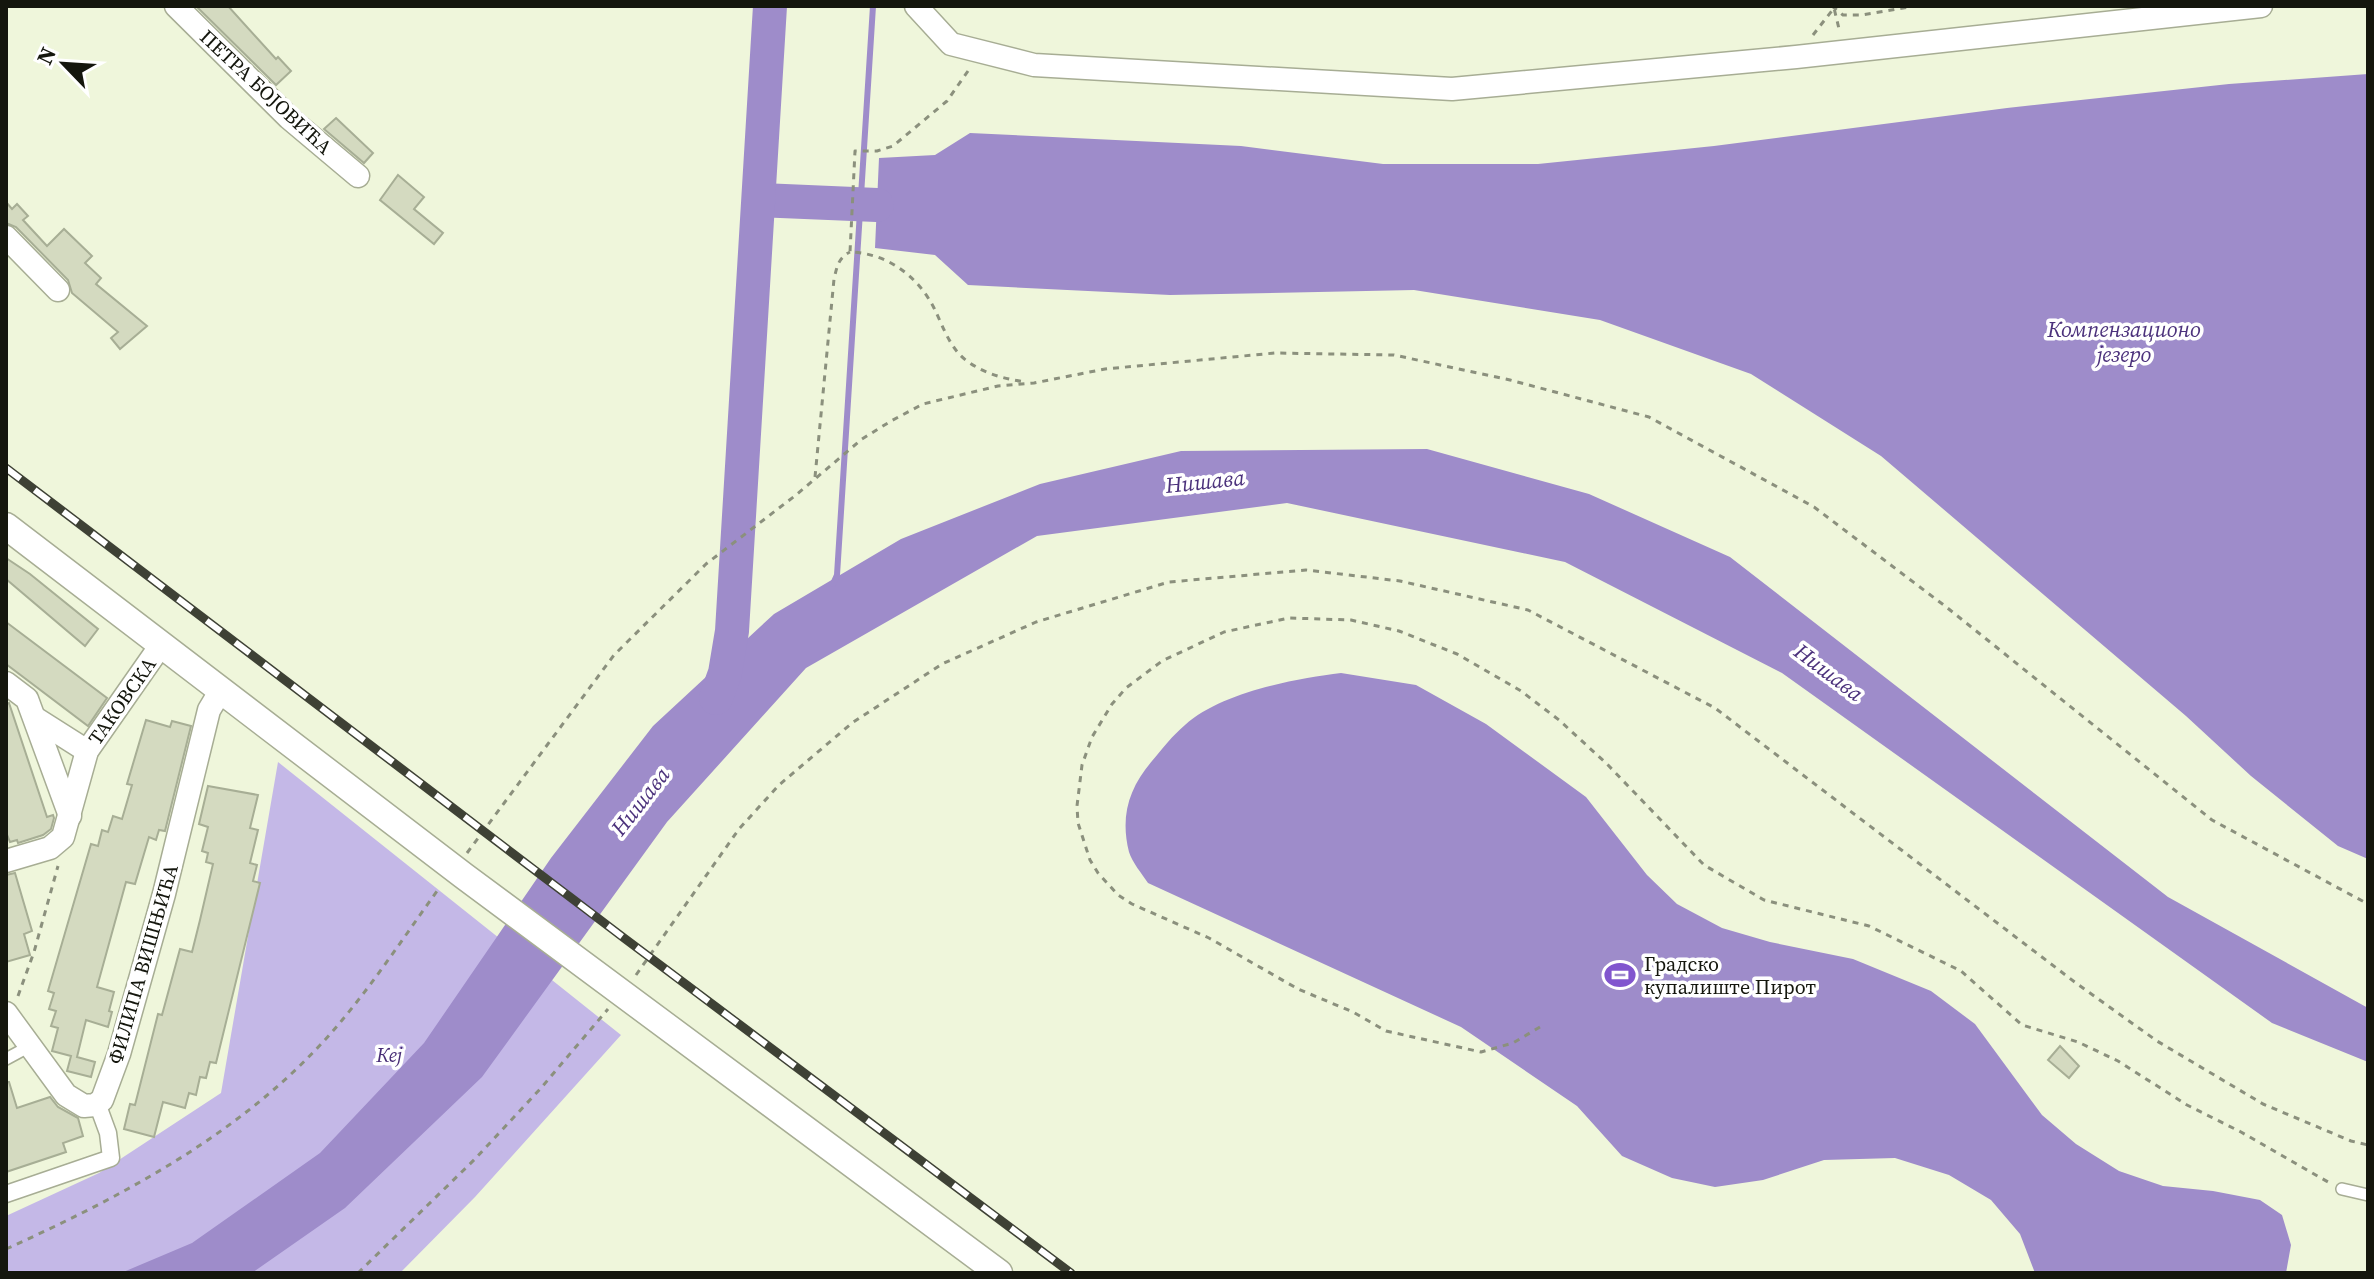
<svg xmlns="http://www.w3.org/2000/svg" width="2374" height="1279" font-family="'Source Serif 4',serif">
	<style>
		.green { fill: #c4b8e7 }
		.water { fill: #9e8cca }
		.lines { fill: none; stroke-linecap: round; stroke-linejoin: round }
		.stream { stroke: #9e8cca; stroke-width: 6 }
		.river { stroke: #9e8cca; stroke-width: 34 }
		.building { fill: #d4dac0; stroke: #a7ae95; stroke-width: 2 }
		.service-casing { stroke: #a7ad94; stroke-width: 14 }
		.pedestrian-casing { stroke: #a7ad94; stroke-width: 19 }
		.minor-casing { stroke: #a7ad94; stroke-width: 25 }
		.tertiary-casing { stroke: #a7ad94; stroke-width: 29 }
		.path { stroke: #8b907d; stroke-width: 3; stroke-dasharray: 6 6; stroke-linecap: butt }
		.service { stroke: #fff; stroke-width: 11 }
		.pedestrian { stroke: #fff; stroke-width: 16 }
		.minor { stroke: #fff; stroke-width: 22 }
		.tertiary { stroke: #fff; stroke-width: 26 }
		.rail-casing { stroke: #3e4135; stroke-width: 9 }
		.rail { stroke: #fff; stroke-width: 6; stroke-dasharray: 18; stroke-linecap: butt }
		.labels { text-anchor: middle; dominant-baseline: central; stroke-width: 7; stroke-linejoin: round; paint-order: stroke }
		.street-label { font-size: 20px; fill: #14160d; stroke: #fff }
		.poi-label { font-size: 20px; fill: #14160d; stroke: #fff; text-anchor: start }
		.park-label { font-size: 20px; font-style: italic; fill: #462b74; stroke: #fff }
		.water-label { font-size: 22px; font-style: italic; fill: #4c327c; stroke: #fff }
	</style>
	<rect width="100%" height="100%" fill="#eff6db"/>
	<polygon class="green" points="278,762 621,1035 475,1197 400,1273 6,1273 6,1216 99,1173 221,1093"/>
	<g class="water">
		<polygon points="2368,74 2368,859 2338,846 2251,776 2186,716 1881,456 1751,374 1600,320 1414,290 1170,295 968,285 935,255 875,248 879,158 935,155 970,133 1241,146 1383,164 1538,164 1714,146 2007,108 2229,84"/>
		<polygon points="1427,449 1589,494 1730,557 2168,897 2368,1008 2368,1062 2272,1023 1782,673 1565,562 1287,503 1037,536 806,668 667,822 482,1077 345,1208 252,1273 121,1273 192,1243 320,1153 424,1043 551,858 653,726 774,614 901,539 1040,484 1181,451"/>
		<path d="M 1341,673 L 1416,685 L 1486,724 L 1586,797 L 1647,875 L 1677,904 L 1722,928 L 1770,942 L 1853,959 L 1931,991 L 1975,1024 L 2042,1115 L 2076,1144 L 2119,1171 L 2163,1186 L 2213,1191 L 2260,1200 L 2282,1215 L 2291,1245 L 2286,1273 L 2035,1273 L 2020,1234 L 1991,1200 L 1949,1175 L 1895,1158 L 1824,1160 L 1763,1180 L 1715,1187 L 1672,1178 L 1622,1156 L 1577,1106 L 1461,1027 L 1148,883 C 1142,874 1132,862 1129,852 C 1120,816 1129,788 1152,761 C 1162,749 1173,735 1185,725 C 1221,692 1294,679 1341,673 Z"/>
	</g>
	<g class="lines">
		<polyline class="stream" points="833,584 837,575 873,6"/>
		<g class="river">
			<polyline points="759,200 877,205"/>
			<polyline points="716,698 725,673 732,631 770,6"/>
		</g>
	</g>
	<g class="building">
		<polygon points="196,6 228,6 276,59 278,57 291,71 276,85"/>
		<polygon points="336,118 373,153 364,163 324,129"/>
		<polygon points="398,175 424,197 414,209 443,233 434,244 380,200"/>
		<polygon points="6,202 12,209 17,204 28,216 23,220 47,246 64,229 92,256 85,263 101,278 96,284 147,326 120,349 111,338 118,332 72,293 68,280 16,227 6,223"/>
		<polygon points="6,558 30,574 98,629 85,646 6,579"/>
		<polygon points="6,622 107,698 88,726 6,664"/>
		<polygon points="9,703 47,817 53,815 54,818 51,829 43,835 18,843 17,840 10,842 6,832 6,704"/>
		<polygon points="146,720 170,727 172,721 191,726 165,831 159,830 156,840 149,837 135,884 126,882 118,911 97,987 114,992 109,1011 112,1012 108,1027 86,1020 77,1057 95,1062 91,1077 67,1071 71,1056 52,1051 58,1028 51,1026 56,1011 49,1009 54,993 48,991 91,844 98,846 102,830 108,832 113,816 122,819 132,785 127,784"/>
		<polygon points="208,786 258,795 250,828 258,830 250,863 257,865 253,881 260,883 216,1063 210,1062 206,1078 200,1077 196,1095 189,1093 185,1108 163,1102 154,1137 124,1129 130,1104 135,1105 158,1014 162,1015 180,949 192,952 200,920 213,864 206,862 208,853 202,851 208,827 199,824"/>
		<polygon points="15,873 32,931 24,934 30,955 6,962 6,875"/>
		<polygon points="2060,1046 2079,1066 2069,1078 2048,1060"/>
		<polygon points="6,1082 9,1082 17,1108 50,1097 58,1107 78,1118 83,1136 63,1143 66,1152 6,1172"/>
	</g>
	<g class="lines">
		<g class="service-casing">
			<g id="service">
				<polyline points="6,1059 30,1046"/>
				<polyline points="2342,1189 2368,1195"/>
			</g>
		</g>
		<g class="pedestrian-casing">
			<polyline id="pedestrian" points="6,1194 111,1158 108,1133 97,1103"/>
		</g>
		<g class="minor-casing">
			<g id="minor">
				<polyline points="176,6 289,118 358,176"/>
				<polyline points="916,6 951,44 1034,65 1452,89 1796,57 2261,6"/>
				<polyline points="6,237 58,290"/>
				<polyline points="6,683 27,699 70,816"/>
				<polyline points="35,718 87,751"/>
				<polyline points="6,861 50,848 63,837 87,751 161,645"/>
				<polyline points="6,1013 66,1095 84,1106 95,1105 102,1100 119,1054 164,894 209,710 221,690"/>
			</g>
		</g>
		<g class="tertiary-casing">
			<polyline id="tertiary" points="6,526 464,876 999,1273"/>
		</g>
		<g class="path">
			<polyline points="1832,6 1843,15 1862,15 1915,6"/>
			<polyline points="1813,35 1834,8 1840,33"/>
			<path d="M 968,71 L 947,101 L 893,146 L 877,151 L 855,151 L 850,252 C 886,253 917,275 934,308 C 943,326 950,349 967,361 C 985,374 1005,379 1026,382"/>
			<path d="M 815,477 L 834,279 C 837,267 838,258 850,252"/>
			<polyline points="467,853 614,655 706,564 796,495 862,439 891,421 923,404 998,386 1034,383 1105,369 1275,353 1394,355 1510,380 1649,417 1814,507 1945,606 2212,820 2368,904"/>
			<polyline points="636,975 739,829 779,785 852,723 942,664 1036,622 1169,582 1306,570 1400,581 1528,610 1715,708 2076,983 2157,1041 2263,1104 2351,1141 2368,1145"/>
			<polyline points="18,996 34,952 58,866"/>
			<polyline points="1540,1027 1513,1043 1481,1052 1386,1031 1353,1012 1298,989 1209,938 1132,904 1118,895 1098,873 1090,860 1078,823 1077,806 1082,765 1092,737 1112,704 1126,688 1162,661 1224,632 1289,618 1351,620 1399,631 1457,654 1521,691 1559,720 1607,764 1704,865 1764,900 1869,926 1961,971 2022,1025 2078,1042 2118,1061 2187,1105 2241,1132 2328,1182"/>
			<path d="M 6,1249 C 130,1193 255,1126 343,1019 C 378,977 408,931 440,887"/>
			<polyline points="358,1273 475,1159 541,1088 608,1009"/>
		</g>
		<use href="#service" class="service"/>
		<use href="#pedestrian" class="pedestrian"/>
		<use href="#minor" class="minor"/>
		<use href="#tertiary" class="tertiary"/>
		<g class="rail-casing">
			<polyline id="rail" points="6,468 624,938 1071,1273"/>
		</g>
		<use href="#rail" class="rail"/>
	</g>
	<defs>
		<g id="stadium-bare" transform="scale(2.4)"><path d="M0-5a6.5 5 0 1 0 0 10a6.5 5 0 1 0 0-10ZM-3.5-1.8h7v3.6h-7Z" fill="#8155ce" stroke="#fff" stroke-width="2.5" paint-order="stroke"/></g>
	</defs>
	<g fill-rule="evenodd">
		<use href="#stadium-bare" x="1620" y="975"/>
	</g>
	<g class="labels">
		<g class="street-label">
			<text transform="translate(266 92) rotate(43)">ПЕТРА БОЈОВИЋА</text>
			<text transform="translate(122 701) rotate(-55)">ТАКОВСКА</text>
			<text transform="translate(143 964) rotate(-74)">ФИЛИПА ВИШЊИЋА</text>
		</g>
		<g class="poi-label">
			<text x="1644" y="964">Градско<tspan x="1644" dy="23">купалиште Пирот</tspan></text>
		</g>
		<g class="park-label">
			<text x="389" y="1055">Кеј</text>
		</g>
		<g class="water-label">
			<text x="2124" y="329">Компензационо<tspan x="2124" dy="25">језеро</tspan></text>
			<text transform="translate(1205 481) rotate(-6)">Нишава</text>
			<text transform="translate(1829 672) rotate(37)">Нишава</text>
			<text transform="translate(640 801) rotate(-52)">Нишава</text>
		</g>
	</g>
	<rect width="2374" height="1279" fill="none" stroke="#14160d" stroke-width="16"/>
	<g transform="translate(64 64) rotate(295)" stroke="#ffffff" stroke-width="6" paint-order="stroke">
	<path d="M0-6L14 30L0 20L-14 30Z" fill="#14160d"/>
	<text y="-12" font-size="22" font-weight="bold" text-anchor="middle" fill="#14160d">N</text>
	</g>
</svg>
